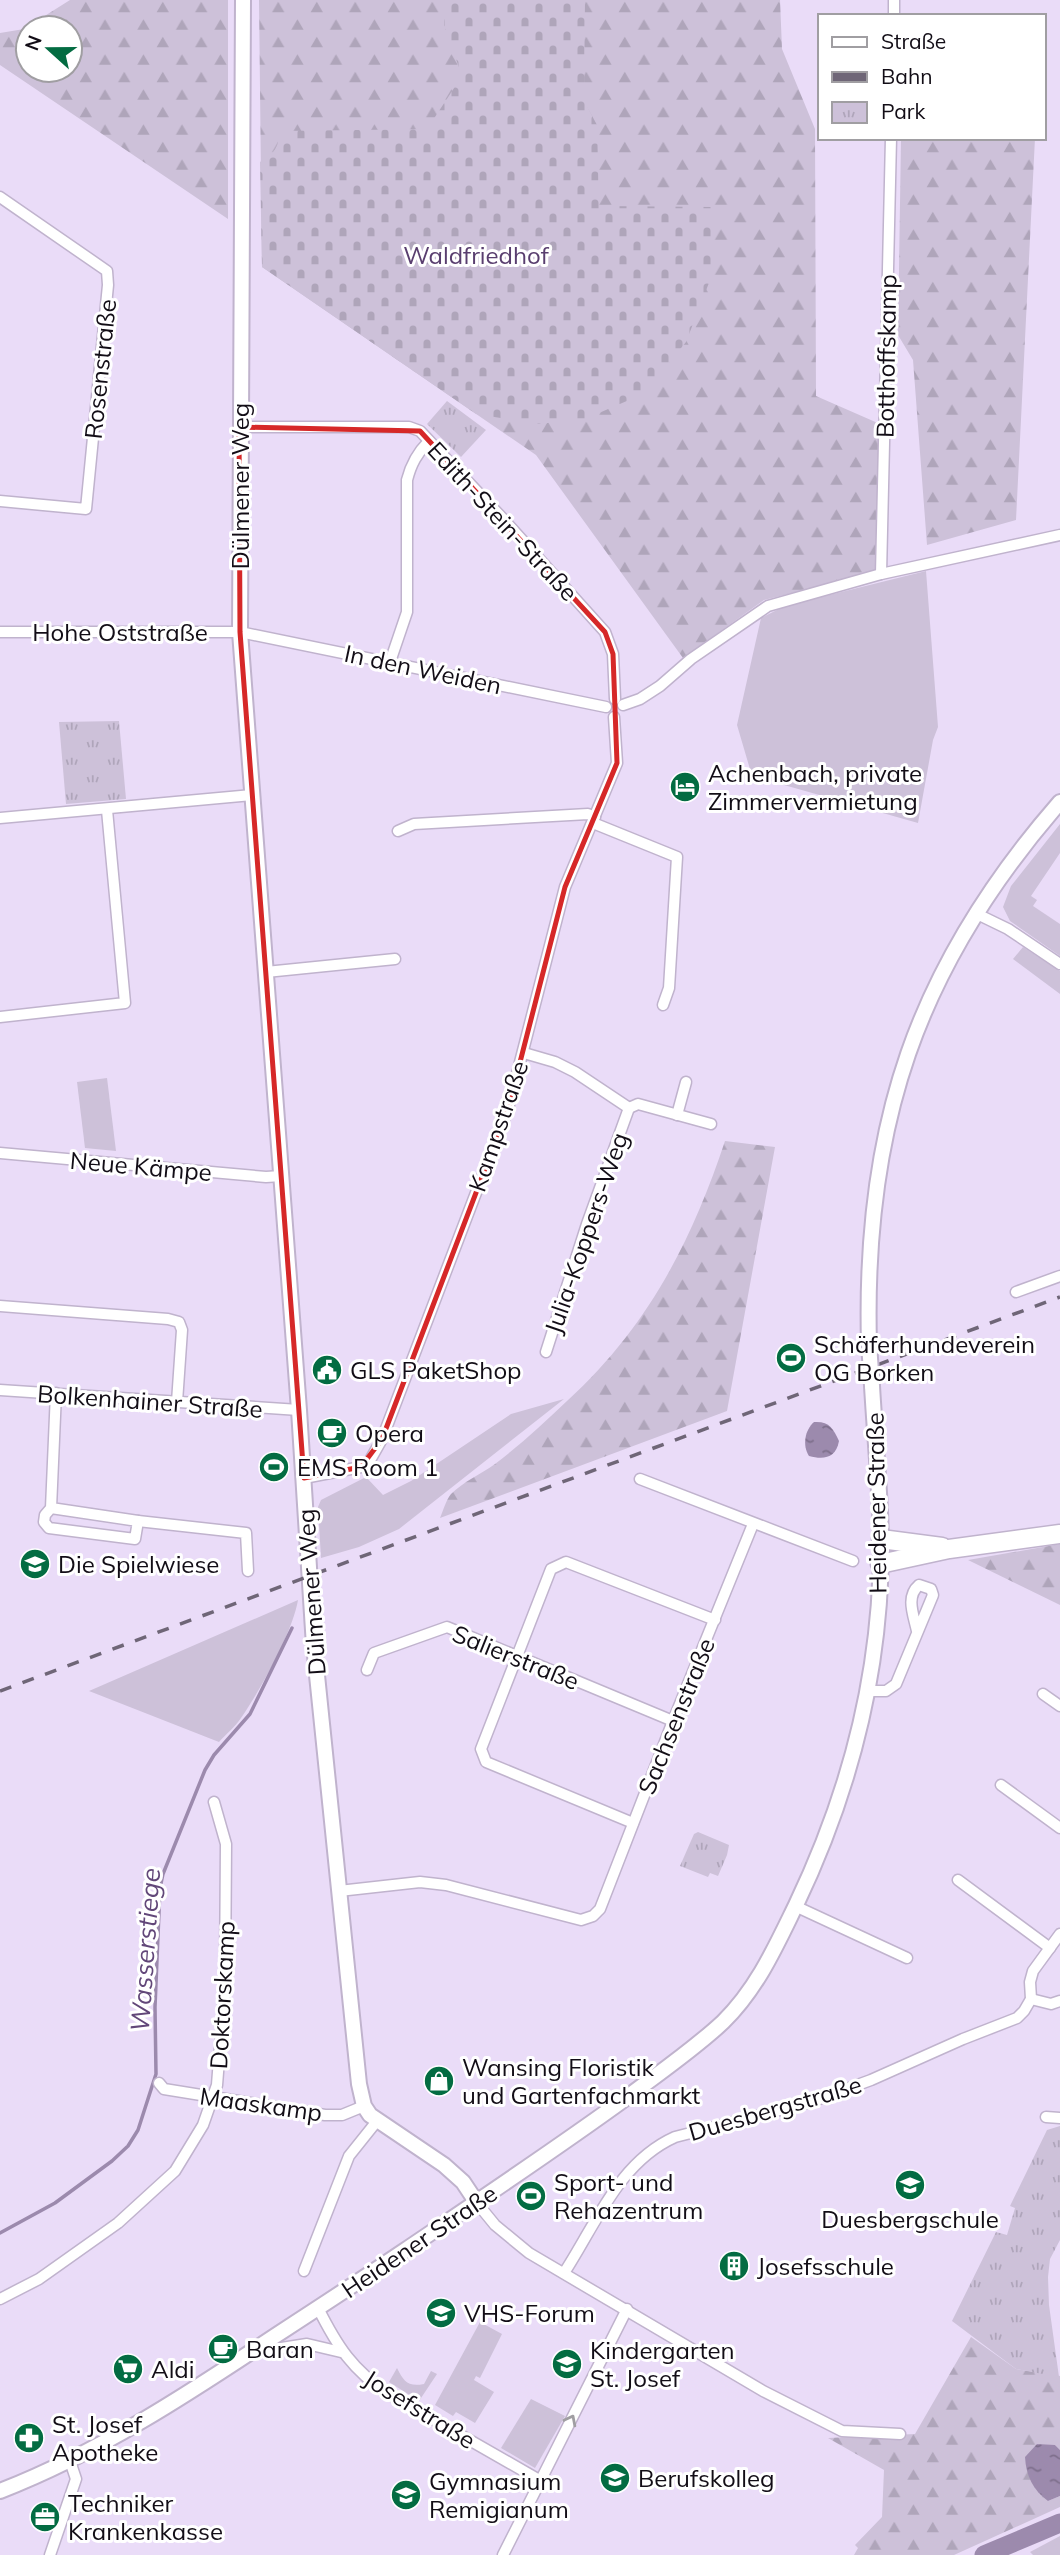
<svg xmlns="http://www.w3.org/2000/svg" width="1060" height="2555" font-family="Mulish,sans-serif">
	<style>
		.grass { fill: #cdc1d9 }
		.forest { fill: url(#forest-firs); fill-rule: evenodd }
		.cemetery { fill: url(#cemetery-stones) }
		.park { fill: url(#park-tufts) }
		.water { fill: url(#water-ripples) }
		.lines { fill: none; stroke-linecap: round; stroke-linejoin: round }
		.stream { stroke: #9c8aad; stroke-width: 3.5 }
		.river { stroke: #9c8aad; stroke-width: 19 }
		.street-casing { stroke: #c0b3cd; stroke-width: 13 }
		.secondary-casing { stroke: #c0b3cd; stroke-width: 18 }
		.highway-casing { stroke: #c0b3cd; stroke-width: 21 }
		.street { stroke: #fff; stroke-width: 10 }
		.secondary { stroke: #fff; stroke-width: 14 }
		.highway { stroke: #fff; stroke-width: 18 }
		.rail { stroke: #6f6677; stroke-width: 3.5; stroke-dasharray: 12 12; stroke-linecap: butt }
		.secondary-bridge-casing { stroke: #c0b3cd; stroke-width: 18; stroke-linecap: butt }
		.secondary-bridge { stroke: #fff; stroke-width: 14 }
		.oneway { stroke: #a09ea2 }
		.marked { fill: none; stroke: #d62828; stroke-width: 5; stroke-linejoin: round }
		.labels { text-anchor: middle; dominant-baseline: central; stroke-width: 6; stroke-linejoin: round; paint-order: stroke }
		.park-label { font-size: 24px; fill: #593e6f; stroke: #fff }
		.street-label { font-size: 24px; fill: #120d16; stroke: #fff }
		.poi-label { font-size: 24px; fill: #120d16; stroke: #fff; text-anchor: start }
		.water-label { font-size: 26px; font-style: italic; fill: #624779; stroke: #fff }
	</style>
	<defs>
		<pattern id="forest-firs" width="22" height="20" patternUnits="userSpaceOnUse" patternTransform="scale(1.75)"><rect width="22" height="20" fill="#cdc1d9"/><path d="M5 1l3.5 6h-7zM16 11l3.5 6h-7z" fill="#afa5ba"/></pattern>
		<pattern id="cemetery-stones" width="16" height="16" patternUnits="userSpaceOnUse" patternTransform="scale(1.75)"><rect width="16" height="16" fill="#cdc1d9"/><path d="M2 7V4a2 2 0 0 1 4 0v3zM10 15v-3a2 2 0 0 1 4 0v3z" fill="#afa5ba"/></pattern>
		<pattern id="park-tufts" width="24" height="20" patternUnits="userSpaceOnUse" patternTransform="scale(1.75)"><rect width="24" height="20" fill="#cdc1d9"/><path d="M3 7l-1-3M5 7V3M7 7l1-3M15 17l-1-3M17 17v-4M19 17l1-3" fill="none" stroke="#afa5ba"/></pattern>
		<pattern id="water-ripples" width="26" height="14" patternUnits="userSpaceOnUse" patternTransform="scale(1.75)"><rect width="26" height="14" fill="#9c8aad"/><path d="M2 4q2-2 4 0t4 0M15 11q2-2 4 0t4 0" fill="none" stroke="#7e6f8c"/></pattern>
	</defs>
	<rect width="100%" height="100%" fill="#eadcf8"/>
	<g class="grass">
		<polygon points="926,571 938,727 933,740 918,823 752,776 737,725 761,618 785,606"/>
		<polygon points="1060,824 1060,853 1031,896 1037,900 1033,906 1060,924 1060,956 1010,921 1003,907 1011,886"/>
		<polygon points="1023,947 1060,971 1060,994 1013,959"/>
		<polygon points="107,1078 116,1151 85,1148 77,1082"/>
		<polygon points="564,1399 399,1529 359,1547 321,1558 318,1507 321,1500 366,1477 383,1495 411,1481 511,1414"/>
		<path d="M 298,1600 C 293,1631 260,1691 241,1718 C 235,1727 226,1734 219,1742 L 89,1691 Z"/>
		<polygon points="480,2322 502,2334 480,2378 476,2376 474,2380 494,2392 475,2423 456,2412 453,2416 435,2405"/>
		<path d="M 397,2368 C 404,2382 408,2387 424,2384 L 431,2371 L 437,2374 L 419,2401 L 389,2382 Z"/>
		<polygon points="531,2399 565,2416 535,2468 501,2448"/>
		<polygon points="1060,2536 1060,2555 1033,2555 1030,2552"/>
	</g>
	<g class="forest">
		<path d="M 70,0 L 228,0 L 228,219 L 0,65 L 0,33 L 24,29 ZM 28,28 L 70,28 L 70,70 L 28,70 Z"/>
		<polygon points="259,0 780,0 782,49 815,129 816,396 880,424 876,572 764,600 683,658 536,455 262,267"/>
		<polygon points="901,138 1035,138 1016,520 927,545 913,360 898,335"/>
		<path d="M 725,1141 L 775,1147 L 727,1411 L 440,1518 C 443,1511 446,1500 451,1494 C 463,1482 481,1474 495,1464 C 520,1445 544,1423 567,1401 C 647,1328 691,1243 725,1141 Z"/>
		<polygon points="1060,1544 1060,1605 968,1560"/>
		<polygon points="971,2337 1016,2369 1060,2376 1060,2450 1055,2445 1048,2501 1060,2496 1060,2507 954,2555 854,2555 858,2548 855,2545 882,2517 884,2470 828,2438 915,2434"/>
	</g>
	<path class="cemetery" d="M 445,0 L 585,0 L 584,101 L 597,125 L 599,206 L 711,207 L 712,275 L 686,342 L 643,394 L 585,419 L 538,424 L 476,414 L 262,267 L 260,162 C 274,155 279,146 280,131 L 434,129 L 433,120 L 462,76 L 444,25 Z"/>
	<g class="park">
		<polygon points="447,401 486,430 461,457 427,424"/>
		<polygon points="119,721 126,799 66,804 59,722"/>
		<polygon points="698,1832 729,1845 727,1855 718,1876 710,1873 708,1877 680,1866 694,1834"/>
		<polygon points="1060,2126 1060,2240 1050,2259 1048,2277 1049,2305 1059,2377 1016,2369 952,2321 996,2232 1007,2235 1015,2208 1010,2206 1047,2130"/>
	</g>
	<g class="water">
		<path d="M 814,1422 C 829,1421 833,1428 839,1441 C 836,1458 824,1460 809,1456 C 802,1445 805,1430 814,1422 Z"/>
		<path d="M 1037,2444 L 1055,2445 L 1060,2450 L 1060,2496 L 1048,2501 C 1033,2490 1026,2476 1025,2457 Z"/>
	</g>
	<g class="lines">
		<polyline class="stream" points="0,2233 55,2203 112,2161 128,2146 138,2130 156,2074 155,2007 160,1888 163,1874 205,1770 214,1755 250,1714 292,1628"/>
		<polyline class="river" points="984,2555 1060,2523"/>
		<g class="street-casing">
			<g id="street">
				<polyline points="894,16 894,0"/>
				<polyline points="0,197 107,271 108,285 86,509 0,501"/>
				<polyline points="239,427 409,427 420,431 506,522 605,632 613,654 615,699"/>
				<polyline points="881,574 891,138"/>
				<polyline points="0,632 240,632 606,707"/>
				<path d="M 390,662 L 407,612 L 407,480 C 411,464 417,453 429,441"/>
				<polyline points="623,705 640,699 660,686 691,659 768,606 881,574 1060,535"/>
				<polyline points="0,818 252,795"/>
				<polyline points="593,823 677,857 669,988 663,1005"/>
				<polyline points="398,831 414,824 588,814 595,817"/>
				<polyline points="975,913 1008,929 1060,964"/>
				<polyline points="266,972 395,959"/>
				<polyline points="0,1017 125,1003 107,810"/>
				<polyline points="524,1053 555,1062 575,1072 629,1108 587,1224 546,1352"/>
				<polyline points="629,1108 638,1104 711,1124"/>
				<polyline points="677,1115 686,1082"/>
				<polyline points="0,1153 266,1177 281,1176"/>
				<polyline points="1016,1292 1060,1276"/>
				<polyline points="0,1306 168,1319 179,1322 182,1330 177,1402"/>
				<polyline points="0,1390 299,1410"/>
				<polyline points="304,1478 361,1467 369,1462 382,1439 508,1109 565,887 617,763 614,717"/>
				<polyline points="640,1479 853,1561"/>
				<polyline points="51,1508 138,1521 135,1539 49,1528 44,1522 45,1515 51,1508 56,1393"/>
				<polyline points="138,1521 246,1533 248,1571"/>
				<polyline points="367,1670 374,1653 447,1627 673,1721"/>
				<path d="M 868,1691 L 886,1691 L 896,1684 L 933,1595 L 931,1589 L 919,1585 C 905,1597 914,1616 917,1631"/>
				<polyline points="1043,1694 1060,1706"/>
				<polyline points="1001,1785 1060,1828"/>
				<polyline points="633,1823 486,1762 481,1749 551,1569 566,1562 715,1620"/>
				<polyline points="958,1880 1050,1948"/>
				<polyline points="339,1891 420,1882 446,1885 581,1920 593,1916 600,1909 673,1721 753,1524"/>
				<polyline points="795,1906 907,1958"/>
				<polyline points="1031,1999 1051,2004 1060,2001"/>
				<polyline points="159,2083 164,2089 325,2115 342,2115 364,2106"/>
				<polyline points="1046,2117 1060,2118"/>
				<polyline points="477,2203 495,2225 529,2253 763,2391 842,2431 900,2434"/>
				<polyline points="304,2271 349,2156 377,2121"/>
				<path d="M 564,2273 C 596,2224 619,2162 675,2137 L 811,2102 L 871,2080 L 963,2039 L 1017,2018 L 1024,2011 L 1031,1999 L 1030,1982 L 1033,1971 L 1060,1934"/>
				<polyline points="0,2299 39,2279 118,2223 175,2171 203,2125 217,2085 225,1983 226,1844 214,1802"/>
				<path d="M 318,2308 C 337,2346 353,2371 389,2394 L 541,2481"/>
				<polyline points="256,2352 307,2344 341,2352"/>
				<polyline points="50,2555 76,2479 70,2461"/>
				<polyline points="503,2555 627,2309"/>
			</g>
		</g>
		<g class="secondary-casing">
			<g id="secondary">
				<polyline points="243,0 240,632 299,1410 314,1646 359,2084 364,2106 370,2115 444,2165 463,2182 477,2203"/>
				<path d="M 869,1344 C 863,1127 916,967 1060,802"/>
				<path d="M 0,2491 C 98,2453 188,2394 275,2336 C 318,2308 361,2280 404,2251 C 478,2201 553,2151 626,2098 C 659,2073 693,2050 723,2022 C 757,1989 776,1946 796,1905 C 851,1790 882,1668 881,1540 C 880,1489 875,1437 872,1386"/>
			</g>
		</g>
		<g class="highway-casing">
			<g id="highway">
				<polyline points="881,1539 942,1547"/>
				<polyline points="880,1564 949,1549 1060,1534"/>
			</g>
		</g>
		<use href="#street" class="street"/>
		<use href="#secondary" class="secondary"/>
		<use href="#highway" class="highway"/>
		<polyline class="rail" points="0,1691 1060,1297"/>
		<g class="secondary-bridge-casing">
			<polyline id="secondary-bridge" points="869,1344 872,1386"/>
		</g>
		<use href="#secondary-bridge" class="secondary-bridge"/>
	</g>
	<defs><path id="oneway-chevron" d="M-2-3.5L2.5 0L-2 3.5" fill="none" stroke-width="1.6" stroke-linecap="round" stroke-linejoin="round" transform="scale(1.75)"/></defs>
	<use class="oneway" href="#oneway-chevron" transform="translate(571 2420) rotate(-63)"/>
	<path class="marked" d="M 239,427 L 420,431 L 605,632 L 613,654 L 617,763 L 565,887 L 508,1109 L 382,1439 L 361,1467 L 304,1478 L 240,632 Z"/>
	<defs>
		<g id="hotel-disc" transform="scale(1.575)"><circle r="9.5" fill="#036c42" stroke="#fff"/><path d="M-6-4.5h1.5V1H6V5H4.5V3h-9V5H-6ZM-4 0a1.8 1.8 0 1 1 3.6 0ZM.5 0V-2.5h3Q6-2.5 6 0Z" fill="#fff"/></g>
		<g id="stadium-disc" transform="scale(1.575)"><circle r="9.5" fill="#036c42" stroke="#fff"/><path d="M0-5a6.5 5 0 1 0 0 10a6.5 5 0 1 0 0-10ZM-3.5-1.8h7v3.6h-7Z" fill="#fff"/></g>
		<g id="civic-disc" transform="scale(1.575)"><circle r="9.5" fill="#036c42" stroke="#fff"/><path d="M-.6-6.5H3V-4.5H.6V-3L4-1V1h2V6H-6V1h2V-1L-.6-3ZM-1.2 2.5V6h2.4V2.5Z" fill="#fff"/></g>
		<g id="cafe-disc" transform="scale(1.575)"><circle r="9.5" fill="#036c42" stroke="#fff"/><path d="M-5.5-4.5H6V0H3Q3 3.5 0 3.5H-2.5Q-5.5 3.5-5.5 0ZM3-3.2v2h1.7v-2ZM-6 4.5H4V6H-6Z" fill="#fff"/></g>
		<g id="school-disc" transform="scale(1.575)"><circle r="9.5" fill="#036c42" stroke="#fff"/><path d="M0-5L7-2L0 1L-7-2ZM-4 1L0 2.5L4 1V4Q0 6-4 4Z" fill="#fff"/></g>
		<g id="shop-disc" transform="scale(1.575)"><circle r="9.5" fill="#036c42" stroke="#fff"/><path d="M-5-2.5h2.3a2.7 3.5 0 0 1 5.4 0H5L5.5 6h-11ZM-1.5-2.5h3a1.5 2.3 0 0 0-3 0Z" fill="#fff"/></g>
		<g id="building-disc" transform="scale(1.575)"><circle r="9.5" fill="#036c42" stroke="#fff"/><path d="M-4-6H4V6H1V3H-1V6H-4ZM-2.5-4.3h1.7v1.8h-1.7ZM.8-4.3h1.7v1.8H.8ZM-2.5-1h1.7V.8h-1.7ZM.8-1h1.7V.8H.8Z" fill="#fff"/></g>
		<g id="supermarket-disc" transform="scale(1.575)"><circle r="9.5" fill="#036c42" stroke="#fff"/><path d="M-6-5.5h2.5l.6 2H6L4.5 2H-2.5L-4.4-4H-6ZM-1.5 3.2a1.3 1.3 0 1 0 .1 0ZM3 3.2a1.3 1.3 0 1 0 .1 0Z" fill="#fff"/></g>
		<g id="pharmacy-disc" transform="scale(1.575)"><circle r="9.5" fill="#036c42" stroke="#fff"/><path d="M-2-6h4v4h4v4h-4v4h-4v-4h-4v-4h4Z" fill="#fff"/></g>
		<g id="university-disc" transform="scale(1.575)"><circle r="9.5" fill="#036c42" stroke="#fff"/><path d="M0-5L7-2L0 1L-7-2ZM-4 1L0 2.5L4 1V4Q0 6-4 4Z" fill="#fff"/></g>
		<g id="office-disc" transform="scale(1.575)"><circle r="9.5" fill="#036c42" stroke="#fff"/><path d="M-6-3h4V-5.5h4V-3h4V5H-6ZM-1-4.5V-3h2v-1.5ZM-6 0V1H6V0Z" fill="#fff"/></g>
	</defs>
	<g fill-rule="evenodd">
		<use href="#hotel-disc" x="685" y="787"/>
		<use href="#stadium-disc" x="791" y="1358"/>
		<use href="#civic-disc" x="327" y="1370"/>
		<use href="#cafe-disc" x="332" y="1433"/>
		<use href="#stadium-disc" x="274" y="1467"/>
		<use href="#school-disc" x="35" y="1564"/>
		<use href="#shop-disc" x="439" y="2081"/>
		<use href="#school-disc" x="910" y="2185"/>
		<use href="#stadium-disc" x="531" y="2196"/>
		<use href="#building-disc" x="734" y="2266"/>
		<use href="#school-disc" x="441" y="2313"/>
		<use href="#cafe-disc" x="223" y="2349"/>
		<use href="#school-disc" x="567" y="2364"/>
		<use href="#supermarket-disc" x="128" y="2369"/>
		<use href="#pharmacy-disc" x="29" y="2438"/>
		<use href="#university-disc" x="615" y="2478"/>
		<use href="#school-disc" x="406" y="2495"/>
		<use href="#office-disc" x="45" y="2517"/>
	</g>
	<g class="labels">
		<g class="park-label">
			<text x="476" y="255">Waldfriedhof</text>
		</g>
		<g class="street-label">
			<text transform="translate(886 356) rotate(-89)">Botthoffskamp</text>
			<text transform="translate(100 369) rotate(-84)">Rosenstraße</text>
			<text transform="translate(240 486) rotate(-90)">Dülmener Weg</text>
			<text transform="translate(503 521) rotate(47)">Edith-Stein-Straße</text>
			<text x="120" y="632">Hohe Oststraße</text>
			<text transform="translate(423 669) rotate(12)">In den Weiden</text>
			<text transform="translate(498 1126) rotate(-71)">Kampstraße</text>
			<text transform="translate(141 1166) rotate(5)">Neue Kämpe</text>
			<text transform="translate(586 1233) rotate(-71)">Julia-Koppers-Weg</text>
			<text transform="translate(150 1401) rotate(4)">Bolkenhainer Straße</text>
			<text transform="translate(876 1503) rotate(-91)">Heidener Straße</text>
			<text transform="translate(311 1592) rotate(-94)">Dülmener Weg</text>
			<text transform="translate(516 1657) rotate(22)">Salierstraße</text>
			<text transform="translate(676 1716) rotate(-68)">Sachsenstraße</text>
			<text transform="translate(222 1995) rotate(-87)">Doktorskamp</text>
			<text transform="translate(261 2104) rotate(8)">Maaskamp</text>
			<text transform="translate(775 2108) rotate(-16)">Duesbergstraße</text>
			<text transform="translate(419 2241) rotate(-34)">Heidener Straße</text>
			<text transform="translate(420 2409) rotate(32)">Josefstraße</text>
		</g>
		<g class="poi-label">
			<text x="708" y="773">Achenbach, private<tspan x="708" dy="28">Zimmervermietung</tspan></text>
			<text x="814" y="1344">Schäferhundeverein<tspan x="814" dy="28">OG Borken</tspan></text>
			<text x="350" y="1370">GLS PaketShop</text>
			<text x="355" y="1433">Opera</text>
			<text x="297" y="1467">EMS Room 1</text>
			<text x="58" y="1564">Die Spielwiese</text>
			<text x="462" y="2067">Wansing Floristik<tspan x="462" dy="28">und Gartenfachmarkt</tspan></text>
			<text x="554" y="2182">Sport- und<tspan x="554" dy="28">Rehazentrum</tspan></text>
			<text x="910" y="2219" text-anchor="middle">Duesbergschule</text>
			<text x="757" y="2266">Josefsschule</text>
			<text x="464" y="2313">VHS-Forum</text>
			<text x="246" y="2349">Baran</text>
			<text x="590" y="2350">Kindergarten<tspan x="590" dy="28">St. Josef</tspan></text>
			<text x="151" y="2369">Aldi</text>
			<text x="52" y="2424">St. Josef<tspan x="52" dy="28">Apotheke</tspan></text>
			<text x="638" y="2478">Berufskolleg</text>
			<text x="429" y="2481">Gymnasium<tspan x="429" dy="28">Remigianum</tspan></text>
			<text x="68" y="2503">Techniker<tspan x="68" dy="28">Krankenkasse</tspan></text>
		</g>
		<g class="water-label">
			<text transform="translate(145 1950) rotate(-86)">Wasserstiege</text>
		</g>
	</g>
	<rect x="818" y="14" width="228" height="126" fill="#ffffff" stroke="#a09ea2" stroke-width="2"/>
	<rect x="832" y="37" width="35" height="10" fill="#ffffff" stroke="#a09ea2" stroke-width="2"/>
	<text x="881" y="49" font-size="21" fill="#120d16">Straße</text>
	<rect x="832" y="72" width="35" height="10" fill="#6f6677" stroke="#a09ea2" stroke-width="2"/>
	<text x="881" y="84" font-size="21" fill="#120d16">Bahn</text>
	<rect x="832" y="102" width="35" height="21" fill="url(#park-tufts)" stroke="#a09ea2" stroke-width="2"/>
	<text x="881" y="119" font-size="21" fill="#120d16">Park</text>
	<g transform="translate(49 49) rotate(291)"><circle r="33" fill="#ffffff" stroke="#a09ea2" stroke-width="2"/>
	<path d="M0-5L12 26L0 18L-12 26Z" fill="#036c42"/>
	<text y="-10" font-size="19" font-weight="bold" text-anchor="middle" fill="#120d16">N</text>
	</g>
</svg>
